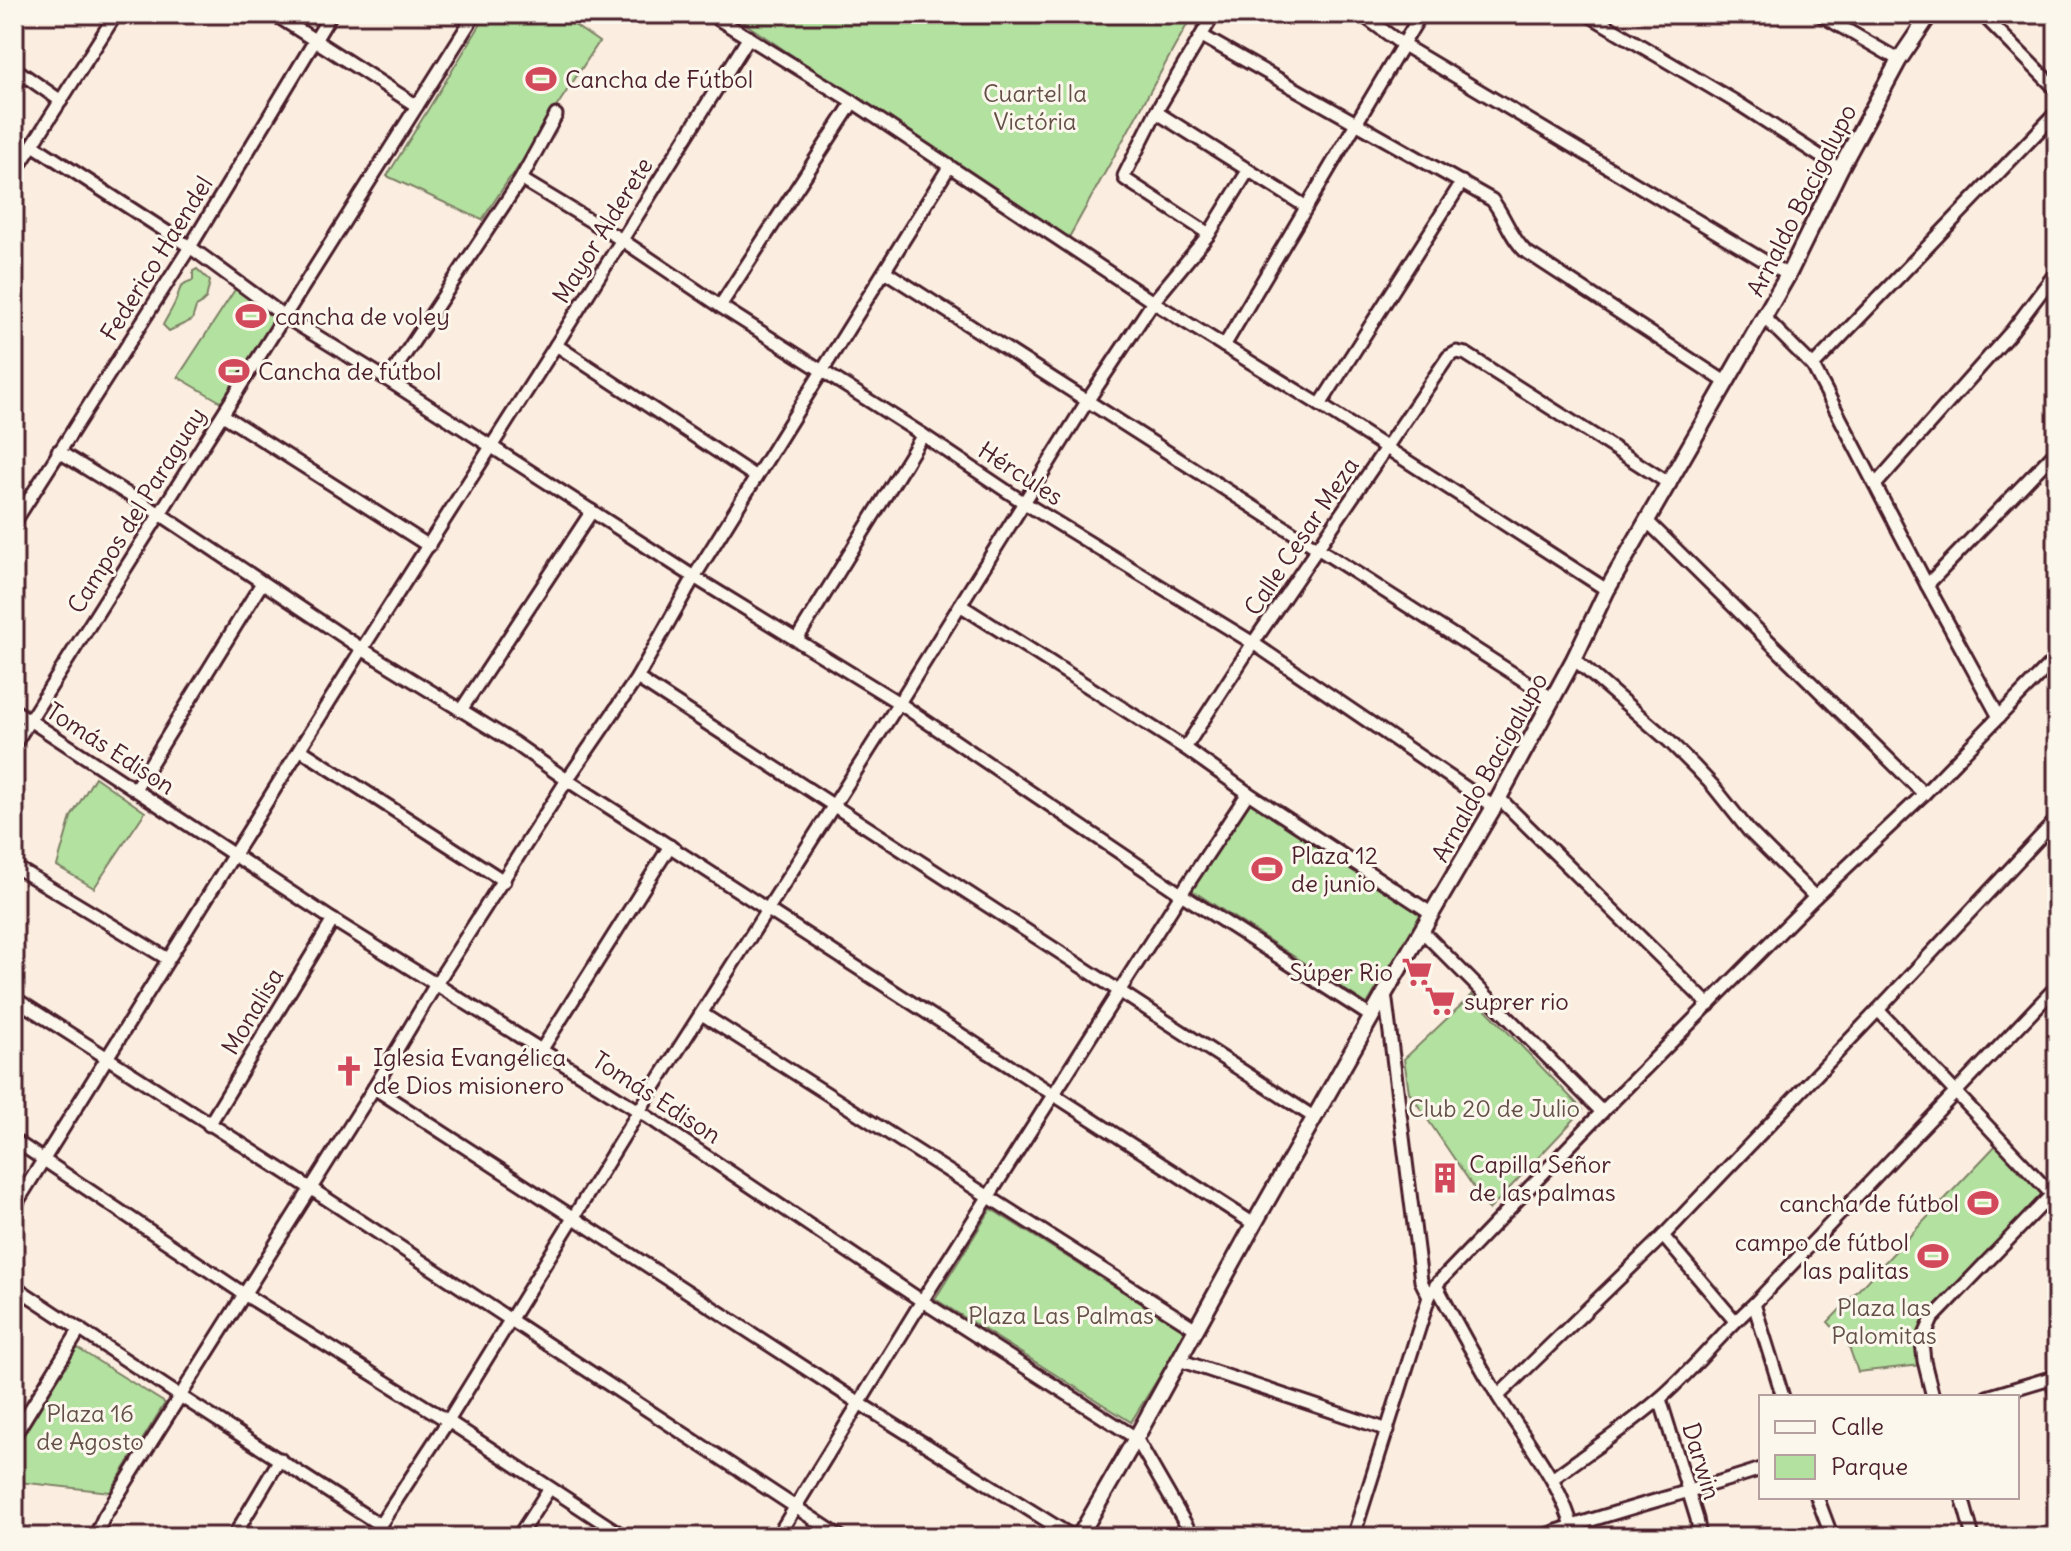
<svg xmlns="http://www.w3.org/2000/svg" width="2071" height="1551" font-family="Delius,sans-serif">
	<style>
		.green { fill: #b3e1a0; stroke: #7e8066; stroke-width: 2 }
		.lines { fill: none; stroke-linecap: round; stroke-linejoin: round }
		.minor-casing { stroke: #4a1f2b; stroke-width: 17 }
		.tertiary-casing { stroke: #4a1f2b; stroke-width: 20 }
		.minor { stroke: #fbf7ec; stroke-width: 11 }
		.tertiary { stroke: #fbf7ec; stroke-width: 14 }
		.labels { text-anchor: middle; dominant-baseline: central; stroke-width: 6; stroke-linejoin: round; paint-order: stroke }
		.poi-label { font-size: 24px; fill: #4a1f2b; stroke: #fbf7ec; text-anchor: start }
		.park-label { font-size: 24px; fill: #645048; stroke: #fbf7ec }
		.street-label { font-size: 24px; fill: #4a1f2b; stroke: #fbf7ec }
	</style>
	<rect width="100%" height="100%" fill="#fbeee0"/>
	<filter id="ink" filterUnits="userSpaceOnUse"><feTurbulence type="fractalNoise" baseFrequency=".0125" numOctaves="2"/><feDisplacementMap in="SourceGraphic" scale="16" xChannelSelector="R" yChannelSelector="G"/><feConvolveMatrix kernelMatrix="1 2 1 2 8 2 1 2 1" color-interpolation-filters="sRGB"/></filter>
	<g filter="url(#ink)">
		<g class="green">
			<path d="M 487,14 L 558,14 L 599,42 L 532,144 C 532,154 526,157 520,164 C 516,170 515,174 509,179 L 482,220 L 387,176 Z"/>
			<polygon points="731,14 1193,14 1067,241"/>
			<path d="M 197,269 L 210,281 L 206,299 L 200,305 L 196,307 L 192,320 L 169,331 L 163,325 C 167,317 173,308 176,300 C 181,288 178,285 193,280 L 193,271 Z"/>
			<polygon points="236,288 280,316 226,405 178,377"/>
			<polygon points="95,777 145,812 94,888 57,866 71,817"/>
			<polygon points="1250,801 1422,914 1367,1004 1190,889"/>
			<polygon points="1472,995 1583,1110 1489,1210 1409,1092 1404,1059"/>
			<polygon points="1998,1143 2046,1194 1924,1320 1921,1365 1858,1372 1848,1344 1828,1322"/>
			<polygon points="991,1209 1187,1332 1131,1422 935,1299"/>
			<polygon points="77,1348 165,1403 110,1492 19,1482 14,1505 14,1451"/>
		</g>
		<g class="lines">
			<g class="minor-casing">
				<g id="minor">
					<polyline points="274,14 417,106"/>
					<polyline points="710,14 853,102 1153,302 1320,405 1607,590"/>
					<polyline points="1361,14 1403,45 1788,275"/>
					<polyline points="1587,14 1736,102 1840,169"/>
					<polyline points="1819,14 1899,60"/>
					<polyline points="1982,14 2057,90"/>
					<path d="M 1202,36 L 1492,200 C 1505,216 1510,237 1525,251 L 1727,383"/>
					<polyline points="14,68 61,101"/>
					<polyline points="1156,112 1305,206"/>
					<polyline points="33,145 190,247 284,316 388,380 694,577 899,703 1181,894 1372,1017"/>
					<polyline points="14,174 116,14"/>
					<polyline points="521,179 622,240 720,306 923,435 1023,502 1253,643 1494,807"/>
					<polyline points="1209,234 1125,179 1124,176 1156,112 1214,14"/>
					<polyline points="886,272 1553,699"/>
					<polyline points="720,306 853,102"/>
					<polyline points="1764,317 1813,366 1927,585 1999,717"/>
					<polyline points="556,345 756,477"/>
					<polyline points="1224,346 1421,14"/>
					<polyline points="1813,366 2057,112"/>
					<polyline points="388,380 521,179 556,115"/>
					<polyline points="1320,405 1462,182"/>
					<polyline points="223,415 429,546"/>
					<polyline points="58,451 160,514 362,649 513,742 567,780 1254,1224"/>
					<polyline points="1876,484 2011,332 2057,271"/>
					<polyline points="1648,522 1924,794"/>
					<polyline points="14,523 190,247 331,14"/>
					<polyline points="1927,585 2057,450"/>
					<polyline points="960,605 1185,748 1248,793 1431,913"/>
					<polyline points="797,639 923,435"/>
					<polyline points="1574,659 1669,741 1695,767 1713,786 1749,831 1815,897"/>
					<polyline points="637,678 1315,1118"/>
					<polyline points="14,710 333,920 639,1111 922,1301 1136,1438 1193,1537"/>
					<polyline points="461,710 592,511"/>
					<polyline points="14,745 475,14"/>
					<polyline points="1185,748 1253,643 1448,357 1457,352 1466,354 1670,484"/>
					<polyline points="301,750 504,881"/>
					<polyline points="135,789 262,583"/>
					<polyline points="1499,798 1709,1005"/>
					<polyline points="14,866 168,959"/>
					<polyline points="1422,931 1602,1112"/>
					<polyline points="1385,993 1421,1281 1429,1297"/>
					<polyline points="14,998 310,1188 841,1537"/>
					<polyline points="1878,1010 2057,1200"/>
					<polyline points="702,1014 1196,1329"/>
					<polyline points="542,1049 670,846"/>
					<polyline points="374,1088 859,1403 1073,1537"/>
					<polyline points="209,1125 333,920"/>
					<polyline points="14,1140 244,1294 448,1421 625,1537"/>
					<polyline points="14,1207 362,649 556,345 749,37"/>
					<polyline points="1663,1236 1735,1321"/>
					<path d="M 1436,1285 C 1456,1323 1477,1361 1499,1398 C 1527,1442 1563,1485 1575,1537"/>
					<polyline points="14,1286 180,1396 380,1525"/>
					<polyline points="1754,1304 1783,1397"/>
					<polyline points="1179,1360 1388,1430"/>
					<polyline points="2051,1378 2057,1397"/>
					<polyline points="1498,1396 1663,1236 1878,1010 2057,819"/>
					<polyline points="1933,1397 1924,1361 1922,1342 1932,1319 2057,1189"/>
					<polyline points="1987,1397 2057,1376"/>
					<polyline points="1660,1399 1697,1519 1700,1537"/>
					<polyline points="14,1436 80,1329"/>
					<path d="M 1552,1479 C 1587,1453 1624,1429 1657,1401 C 1692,1372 1720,1334 1754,1304 L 2057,986"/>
					<polyline points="1817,1497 1832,1537"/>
					<polyline points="1962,1497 1973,1537"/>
					<polyline points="237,1531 280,1459"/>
					<polyline points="99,1537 99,1528 104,1517 374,1088 436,984 567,780 637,678 694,577 949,167"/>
					<polyline points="372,1537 448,1421 639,1111 899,703 1088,400 1153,302 1209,234 1248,171"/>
					<polyline points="518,1537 549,1489"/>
					<polyline points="777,1537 922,1301 1181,894 1248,793"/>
					<polyline points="1353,1537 1429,1297 1436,1285 1602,1112 1815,897 1924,794 2057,657"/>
					<path d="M 1540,1537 C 1613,1511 1688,1493 1761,1469"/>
				</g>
			</g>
			<g class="tertiary-casing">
				<polyline id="tertiary" points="1079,1537 1136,1438 1254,1224 1385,993 1494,807 1574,659 1607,590 1788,275 1840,169 1899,60 1930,14"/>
			</g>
			<use href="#minor" class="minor"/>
			<use href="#tertiary" class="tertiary"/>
		</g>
	</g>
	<defs>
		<g id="stadium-bare" transform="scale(2.4)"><path d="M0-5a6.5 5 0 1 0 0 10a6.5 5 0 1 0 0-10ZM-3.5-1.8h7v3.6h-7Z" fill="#d1495b" stroke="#fbf7ec" stroke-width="2.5" paint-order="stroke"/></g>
		<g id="supermarket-bare" transform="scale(2.4)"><path d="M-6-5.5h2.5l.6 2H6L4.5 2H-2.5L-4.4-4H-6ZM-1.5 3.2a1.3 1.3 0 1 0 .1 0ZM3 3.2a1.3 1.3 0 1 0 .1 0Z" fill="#d1495b" stroke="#fbf7ec" stroke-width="2.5" paint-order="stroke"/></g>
		<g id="church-bare" transform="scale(2.4)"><path d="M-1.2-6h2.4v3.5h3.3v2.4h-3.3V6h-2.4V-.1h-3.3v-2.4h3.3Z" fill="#d1495b" stroke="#fbf7ec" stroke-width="2.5" paint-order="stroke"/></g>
		<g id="building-bare" transform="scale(2.4)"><path d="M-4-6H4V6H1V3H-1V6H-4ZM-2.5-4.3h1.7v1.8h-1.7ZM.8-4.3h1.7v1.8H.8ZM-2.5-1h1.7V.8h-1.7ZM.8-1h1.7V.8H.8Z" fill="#d1495b" stroke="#fbf7ec" stroke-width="2.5" paint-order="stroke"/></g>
	</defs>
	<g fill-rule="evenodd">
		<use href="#stadium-bare" x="541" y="79"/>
		<use href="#stadium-bare" x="251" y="316"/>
		<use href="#stadium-bare" x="234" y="371"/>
		<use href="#stadium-bare" x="1267" y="869"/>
		<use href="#supermarket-bare" x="1417" y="972"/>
		<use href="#supermarket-bare" x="1440" y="1001"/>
		<use href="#church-bare" x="349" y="1071"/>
		<use href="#building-bare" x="1445" y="1178"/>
		<use href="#stadium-bare" x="1983" y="1203"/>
		<use href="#stadium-bare" x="1933" y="1256"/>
	</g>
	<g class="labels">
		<g class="poi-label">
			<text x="565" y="79">Cancha de Fútbol</text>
			<text x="275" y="316">cancha de voley</text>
			<text x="258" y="371">Cancha de fútbol</text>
			<text x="1291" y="855">Plaza 12<tspan x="1291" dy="28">de junio</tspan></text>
			<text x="1393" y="972" text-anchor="end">Súper Rio</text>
			<text x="1464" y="1001">suprer rio</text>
			<text x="373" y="1057">Iglesia Evangélica<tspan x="373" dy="28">de Dios misionero</tspan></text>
			<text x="1469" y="1164">Capilla Señor<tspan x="1469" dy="28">de las palmas</tspan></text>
			<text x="1959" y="1203" text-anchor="end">cancha de fútbol</text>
			<text x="1909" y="1242" text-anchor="end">campo de fútbol<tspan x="1909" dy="28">las palitas</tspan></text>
		</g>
		<g class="park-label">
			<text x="1035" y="93">Cuartel la<tspan x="1035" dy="28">Victória</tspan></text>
			<text x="1494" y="1108">Club 20 de Julio</text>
			<text x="1884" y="1307">Plaza las<tspan x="1884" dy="28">Palomitas</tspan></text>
			<text x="1061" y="1315">Plaza Las Palmas</text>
			<text x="90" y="1413">Plaza 16<tspan x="90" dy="28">de Agosto</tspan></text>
		</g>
		<g class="street-label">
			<text transform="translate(1801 200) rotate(-63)">Arnaldo Bacigalupo</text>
			<text transform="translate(602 230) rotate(-58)">Mayor Alderete</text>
			<text transform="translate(156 258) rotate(-58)">Federico Haendel</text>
			<text transform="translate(1021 473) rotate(33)">Hércules</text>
			<text transform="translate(136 510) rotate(-58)">Campos del Paraguay</text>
			<text transform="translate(1301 536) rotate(-56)">Calle Cesar Meza</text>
			<text transform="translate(111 748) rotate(33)">Tomás Edison</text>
			<text transform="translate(1489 767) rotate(-61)">Arnaldo Bacigalupo</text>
			<text transform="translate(252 1011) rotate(-59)">Monalisa</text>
			<text transform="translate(657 1097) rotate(33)">Tomás Edison</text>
			<text transform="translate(1702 1461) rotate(73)">Darwin</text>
		</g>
	</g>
	<rect width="2071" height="1551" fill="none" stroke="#fbf7ec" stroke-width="48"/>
	<rect x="24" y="24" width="2023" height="1503" fill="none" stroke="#4a1f2b" stroke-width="3" filter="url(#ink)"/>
	<rect x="1759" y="1395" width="260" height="104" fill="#fbf7ec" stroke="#b4a19f" stroke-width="2"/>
	<rect x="1775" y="1421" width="40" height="12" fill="#fbf7ec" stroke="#b4a19f" stroke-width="2"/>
	<text x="1831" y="1435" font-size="24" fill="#4a1f2b">Calle</text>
	<rect x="1775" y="1455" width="40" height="24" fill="#b3e1a0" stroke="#b4a19f" stroke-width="2"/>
	<text x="1831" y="1475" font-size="24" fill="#4a1f2b">Parque</text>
</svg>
